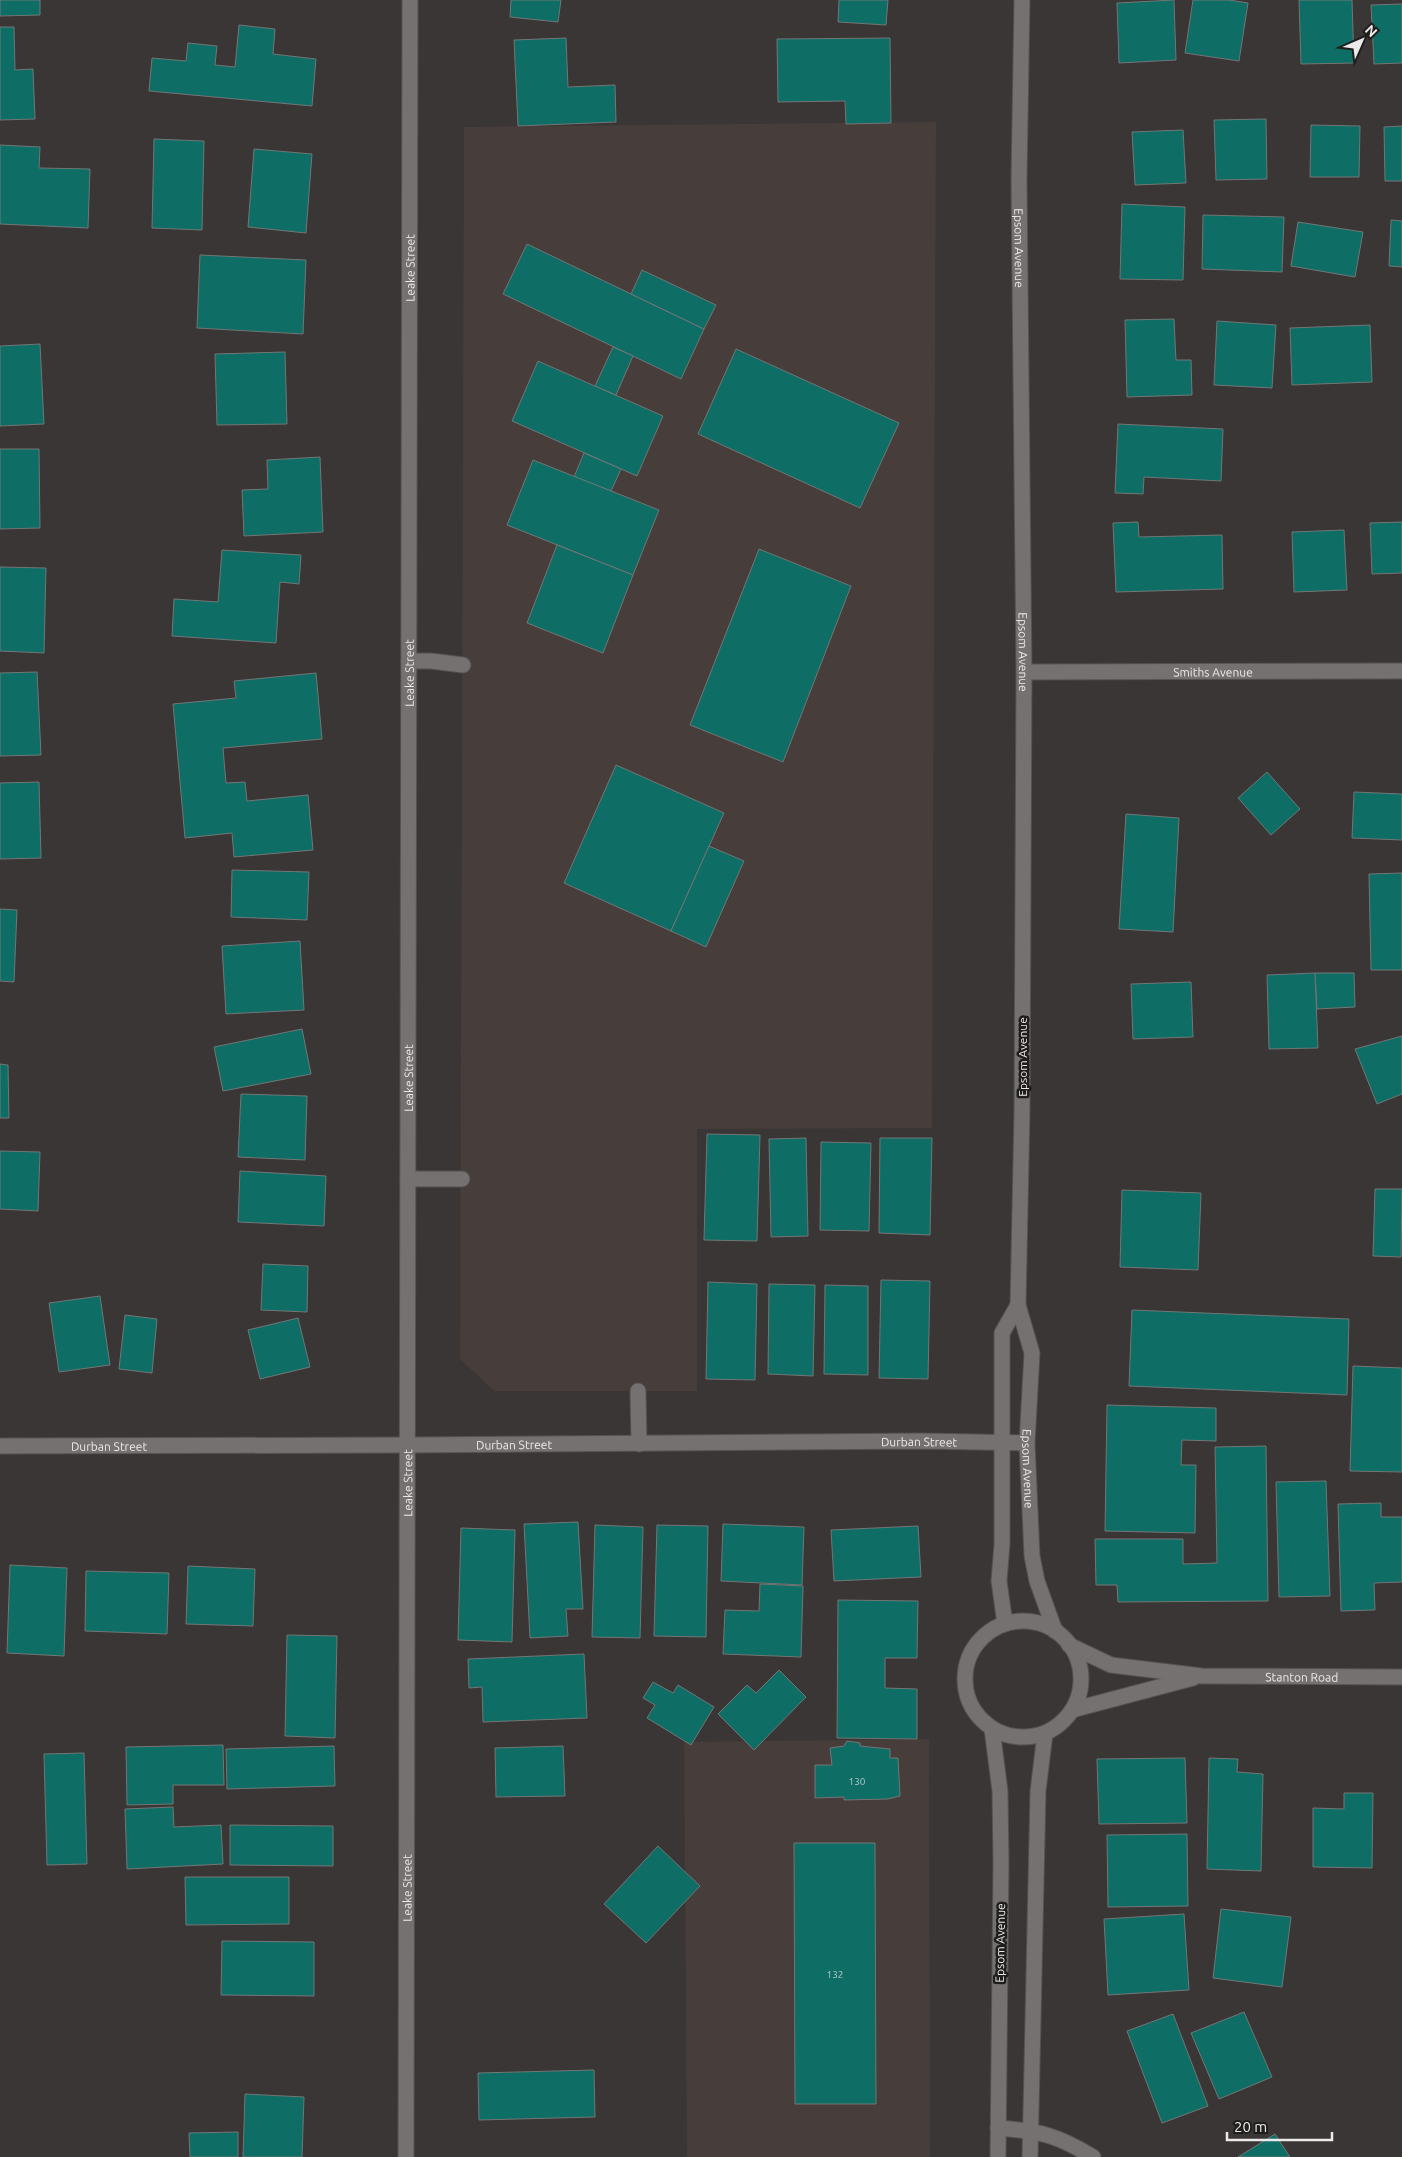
<svg xmlns="http://www.w3.org/2000/svg" width="1402" height="2157" font-family="Ubuntu,sans-serif">
	<style>
		.built { fill: #473d3a }
		.building { fill: #0e6e66; stroke: #727676 }
		.lines { fill: none; stroke-linecap: round; stroke-linejoin: round }
		.lane-casing { stroke: #555251; stroke-width: 17 }
		.street-casing { stroke: #555251; stroke-width: 17 }
		.secondary-casing { stroke: #555251; stroke-width: 17 }
		.lane { stroke: #757170; stroke-width: 15 }
		.street { stroke: #757170; stroke-width: 15 }
		.secondary { stroke: #757170; stroke-width: 15 }
		.labels { text-anchor: middle; dominant-baseline: central; stroke-width: 5; stroke-linejoin: round; paint-order: stroke }
		.number-label { font-size: 10px; fill: #b4cac8 }
		.street-label { font-size: 12px; fill: #ebe9e9; stroke: #1f1e1d }
	</style>
	<rect width="100%" height="100%" fill="#393635"/>
	<g class="built">
		<polygon points="936,122 932,1128 697,1129 697,1391 494,1391 460,1359 464,127"/>
		<polygon points="929,1739 930,2157 687,2157 684,1742"/>
	</g>
	<g class="building">
		<polygon points="0,0 40,0 40,15 0,16"/>
		<polygon points="511,0 561,0 558,22 510,17"/>
		<polygon points="839,0 888,0 886,25 838,22"/>
		<polygon points="1174,0 1176,60 1119,63 1117,3"/>
		<polygon points="1193,0 1229,0 1248,3 1239,61 1185,53"/>
		<polygon points="1299,0 1352,0 1354,63 1301,64"/>
		<polygon points="1402,4 1402,63 1374,64 1371,5"/>
		<polygon points="239,25 275,29 273,54 316,59 312,106 149,91 152,58 186,61 188,43 217,46 215,65 235,67"/>
		<polygon points="0,27 14,27 15,70 33,69 35,119 0,120"/>
		<polygon points="566,38 568,87 615,85 616,122 518,126 514,40"/>
		<polygon points="890,38 891,123 846,124 845,101 778,102 777,39"/>
		<polygon points="1266,119 1267,179 1216,180 1214,120"/>
		<polygon points="1311,125 1360,126 1359,177 1310,177"/>
		<polygon points="1402,126 1402,181 1385,181 1384,127"/>
		<polygon points="1183,130 1186,183 1135,185 1132,132"/>
		<polygon points="154,139 204,141 202,230 152,228"/>
		<polygon points="0,145 40,147 39,168 90,169 88,228 0,224"/>
		<polygon points="254,149 312,154 306,233 248,227"/>
		<polygon points="1122,204 1185,207 1183,280 1120,279"/>
		<polygon points="1203,215 1284,217 1282,272 1202,269"/>
		<polygon points="1391,220 1402,221 1402,267 1389,266"/>
		<polygon points="1298,222 1363,232 1355,277 1291,266"/>
		<polygon points="527,244 704,329 681,379 503,294"/>
		<polygon points="200,255 306,260 303,334 197,328"/>
		<polygon points="642,270 716,305 704,329 631,294"/>
		<polygon points="1174,319 1176,360 1191,360 1192,395 1127,397 1125,320"/>
		<polygon points="1217,321 1276,325 1272,388 1214,385"/>
		<polygon points="1370,325 1372,382 1292,385 1290,328"/>
		<polygon points="40,344 44,424 0,426 0,346"/>
		<polygon points="613,347 633,356 616,395 595,386"/>
		<polygon points="736,349 899,423 860,508 698,434"/>
		<polygon points="285,352 287,424 217,425 215,354"/>
		<polygon points="538,361 663,416 637,476 512,421"/>
		<polygon points="1118,424 1223,429 1221,481 1144,477 1143,494 1115,493"/>
		<polygon points="0,449 39,449 40,528 0,529"/>
		<polygon points="584,453 621,469 611,491 574,477"/>
		<polygon points="320,457 323,532 244,536 242,490 268,489 267,460"/>
		<polygon points="533,460 659,510 633,575 507,525"/>
		<polygon points="1138,522 1139,537 1222,535 1223,589 1116,592 1113,523"/>
		<polygon points="1402,522 1402,573 1372,574 1370,523"/>
		<polygon points="1344,530 1347,590 1294,592 1292,532"/>
		<polygon points="557,545 633,575 603,653 527,623"/>
		<polygon points="759,549 851,586 783,762 690,725"/>
		<polygon points="222,550 301,555 299,584 280,582 276,643 172,636 174,599 218,602"/>
		<polygon points="0,567 46,568 44,653 0,651"/>
		<polygon points="37,672 41,755 0,756 0,673"/>
		<polygon points="316,673 322,739 223,748 226,783 245,782 247,801 308,795 313,850 234,857 232,833 185,838 173,704 236,698 234,681"/>
		<polygon points="616,765 724,813 671,931 564,883"/>
		<polygon points="1267,772 1300,809 1271,835 1238,798"/>
		<polygon points="39,782 41,858 0,859 0,783"/>
		<polygon points="1354,792 1402,794 1402,840 1352,838"/>
		<polygon points="1126,814 1179,818 1173,932 1119,929"/>
		<polygon points="709,846 744,861 706,947 671,931"/>
		<polygon points="232,870 309,872 307,920 231,917"/>
		<polygon points="1402,873 1402,970 1371,970 1369,874"/>
		<polygon points="0,909 17,910 14,982 0,981"/>
		<polygon points="300,941 304,1010 226,1014 222,946"/>
		<polygon points="1315,973 1354,973 1355,1007 1317,1009"/>
		<polygon points="1315,973 1318,1048 1269,1049 1267,975"/>
		<polygon points="1191,982 1193,1037 1133,1039 1131,984"/>
		<polygon points="302,1029 311,1074 223,1091 214,1047"/>
		<polygon points="1402,1036 1402,1094 1377,1104 1355,1049"/>
		<polygon points="0,1064 8,1065 9,1118 0,1118"/>
		<polygon points="241,1094 307,1096 305,1160 238,1157"/>
		<polygon points="707,1134 760,1135 757,1241 704,1240"/>
		<polygon points="806,1138 808,1236 771,1237 769,1139"/>
		<polygon points="880,1138 932,1138 930,1235 879,1233"/>
		<polygon points="821,1142 871,1143 869,1231 820,1230"/>
		<polygon points="0,1151 40,1152 38,1211 0,1209"/>
		<polygon points="240,1171 326,1176 324,1226 238,1222"/>
		<polygon points="1375,1189 1402,1189 1401,1257 1373,1256"/>
		<polygon points="1122,1190 1201,1193 1198,1270 1120,1267"/>
		<polygon points="263,1264 308,1266 307,1312 261,1310"/>
		<polygon points="881,1280 930,1281 928,1379 879,1378"/>
		<polygon points="708,1282 757,1284 755,1380 706,1379"/>
		<polygon points="769,1284 815,1285 813,1376 768,1374"/>
		<polygon points="825,1285 868,1286 868,1375 824,1374"/>
		<polygon points="100,1296 110,1365 59,1372 49,1303"/>
		<polygon points="1132,1310 1349,1319 1347,1395 1129,1386"/>
		<polygon points="125,1315 157,1319 152,1373 119,1369"/>
		<polygon points="298,1318 310,1367 260,1379 248,1330"/>
		<polygon points="1353,1366 1402,1368 1402,1472 1350,1471"/>
		<polygon points="1107,1405 1216,1408 1216,1441 1182,1440 1181,1465 1196,1465 1195,1533 1105,1531"/>
		<polygon points="1266,1446 1268,1601 1118,1602 1117,1585 1096,1585 1095,1539 1183,1539 1183,1564 1217,1563 1215,1447"/>
		<polygon points="1326,1481 1330,1596 1279,1597 1276,1482"/>
		<polygon points="1381,1503 1381,1517 1402,1517 1402,1582 1374,1583 1375,1610 1341,1611 1338,1504"/>
		<polygon points="578,1522 583,1609 566,1609 568,1636 530,1638 524,1524"/>
		<polygon points="723,1524 804,1527 802,1585 721,1581"/>
		<polygon points="595,1525 643,1527 640,1638 592,1637"/>
		<polygon points="657,1525 708,1526 706,1637 654,1636"/>
		<polygon points="918,1526 921,1577 834,1581 831,1530"/>
		<polygon points="461,1528 515,1530 512,1642 458,1640"/>
		<polygon points="10,1565 67,1568 64,1656 7,1653"/>
		<polygon points="188,1566 255,1569 253,1626 186,1624"/>
		<polygon points="86,1571 169,1573 167,1634 85,1631"/>
		<polygon points="760,1584 803,1586 801,1657 723,1654 725,1610 759,1611"/>
		<polygon points="838,1600 918,1601 917,1658 885,1658 885,1688 917,1689 917,1739 837,1738"/>
		<polygon points="287,1635 337,1636 335,1738 285,1736"/>
		<polygon points="584,1654 587,1718 483,1722 482,1687 469,1688 468,1659"/>
		<polygon points="779,1670 806,1697 754,1750 718,1714 747,1685 756,1693"/>
		<polygon points="653,1682 673,1693 678,1685 714,1707 691,1745 647,1718 655,1705 643,1698"/>
		<polygon points="847,1741 860,1743 860,1746 890,1749 890,1758 898,1758 900,1796 888,1799 844,1800 844,1797 815,1798 815,1765 832,1765 830,1748 844,1746"/>
		<polygon points="223,1745 224,1785 173,1785 173,1804 127,1805 126,1747"/>
		<polygon points="334,1746 335,1786 227,1789 226,1749"/>
		<polygon points="563,1746 565,1796 496,1797 495,1748"/>
		<polygon points="84,1753 87,1864 47,1865 44,1754"/>
		<polygon points="1185,1758 1187,1823 1099,1824 1097,1759"/>
		<polygon points="1209,1758 1238,1759 1237,1772 1263,1774 1261,1871 1207,1869"/>
		<polygon points="1344,1793 1373,1793 1372,1868 1313,1867 1313,1808 1344,1809"/>
		<polygon points="173,1807 174,1827 221,1825 223,1864 127,1869 125,1809"/>
		<polygon points="230,1825 333,1826 333,1866 230,1865"/>
		<polygon points="1187,1834 1188,1906 1108,1907 1107,1835"/>
		<polygon points="794,1843 875,1843 876,2104 795,2104"/>
		<polygon points="658,1846 700,1886 646,1943 604,1904"/>
		<polygon points="185,1877 289,1877 289,1924 186,1925"/>
		<polygon points="1221,1909 1291,1917 1282,1987 1213,1978"/>
		<polygon points="1184,1914 1189,1990 1108,1995 1104,1919"/>
		<polygon points="222,1941 314,1942 314,1996 221,1995"/>
		<polygon points="1244,2012 1272,2077 1219,2099 1191,2033"/>
		<polygon points="1173,2014 1208,2106 1162,2123 1127,2031"/>
		<polygon points="594,2070 595,2117 479,2120 478,2073"/>
		<polygon points="245,2094 304,2097 302,2157 243,2157"/>
		<polygon points="238,2132 238,2157 190,2157 189,2133"/>
		<polygon points="1275,2134 1290,2157 1238,2157"/>
	</g>
	<g class="lines">
		<g class="lane-casing">
			<g id="lane">
				<polyline points="409,661 431,661 463,665"/>
				<polyline points="408,1179 462,1179"/>
				<polyline points="638,1391 639,1444"/>
			</g>
		</g>
		<g class="street-casing">
			<g id="street">
				<path id="s1" d="M 1024,672 L 1402,671"/>
				<path d="M 998,2128 C 1040,2131 1057,2135 1093,2157"/>
				<path id="s2" d="M 406,2157 L 410,0"/>
			</g>
		</g>
		<g class="secondary-casing">
			<g id="secondary">
				<path id="s3" d="M 1022,0 L 1019,180 L 1024,672 L 1022,1112 L 1018,1305 L 1032,1353 L 1027,1443 L 1032,1556 L 1037,1581 L 1055,1631"/>
				<path id="s4" d="M 0,1446 L 407,1445 L 922,1441 L 1027,1443"/>
				<circle cx="1023" cy="1679" r="58"/>
				<polyline points="1005,1624 999,1581 1002,1544 1002,1333 1018,1305"/>
				<path id="s5" d="M 1069,1645 L 1111,1665 L 1202,1676 L 1402,1677"/>
				<polyline points="1072,1710 1193,1678"/>
				<polyline points="992,1729 1000,1791 1001,1863 998,2157"/>
				<polyline points="1030,2157 1038,1791 1045,1734"/>
			</g>
		</g>
		<use href="#lane" class="lane"/>
		<use href="#street" class="street"/>
		<use href="#secondary" class="secondary"/>
	</g>
	<g class="labels">
		<g class="number-label">
			<text x="857" y="1781">130</text>
			<text x="835" y="1974">132</text>
		</g>
		<g class="street-label">
			<text stroke="none"><textPath href="#s3" startOffset="248">Epsom Avenue</textPath></text>
			<text stroke="none"><textPath href="#s2" startOffset="1889">Leake Street</textPath></text>
			<text stroke="none"><textPath href="#s3" startOffset="652">Epsom Avenue</textPath></text>
			<text stroke="none"><textPath href="#s1" startOffset="189">Smiths Avenue</textPath></text>
			<text stroke="none"><textPath href="#s2" startOffset="1484">Leake Street</textPath></text>
			<text transform="translate(1022 1057) rotate(-90)">Epsom Avenue</text>
			<text stroke="none"><textPath href="#s2" startOffset="1079">Leake Street</textPath></text>
			<text stroke="none"><textPath href="#s4" startOffset="919">Durban Street</textPath></text>
			<text stroke="none"><textPath href="#s4" startOffset="514">Durban Street</textPath></text>
			<text stroke="none"><textPath href="#s4" startOffset="109">Durban Street</textPath></text>
			<text stroke="none"><textPath href="#s3" startOffset="1471">Epsom Avenue</textPath></text>
			<text stroke="none"><textPath href="#s2" startOffset="674">Leake Street</textPath></text>
			<text stroke="none"><textPath href="#s5" startOffset="238">Stanton Road</textPath></text>
			<text stroke="none"><textPath href="#s2" startOffset="269">Leake Street</textPath></text>
			<text transform="translate(1000 1943) rotate(-89)">Epsom Avenue</text>
		</g>
	</g>
	<g transform="translate(1362 40) rotate(45)" stroke="#1f1e1d" stroke-width="4" paint-order="stroke">
	<path d="M0-4L9 19L0 12L-9 19Z" fill="#ebe9e9"/>
	<text y="-8" font-size="14" font-weight="bold" text-anchor="middle" fill="#ebe9e9">N</text>
	</g>
	<path d="M1227 2132v8h105v-8" fill="none" stroke="#ebe9e9" stroke-width="2.5"/>
	<text x="1234" y="2132" font-size="15" fill="#ebe9e9" stroke="#1f1e1d" stroke-width="4" paint-order="stroke">20 m</text>
</svg>
